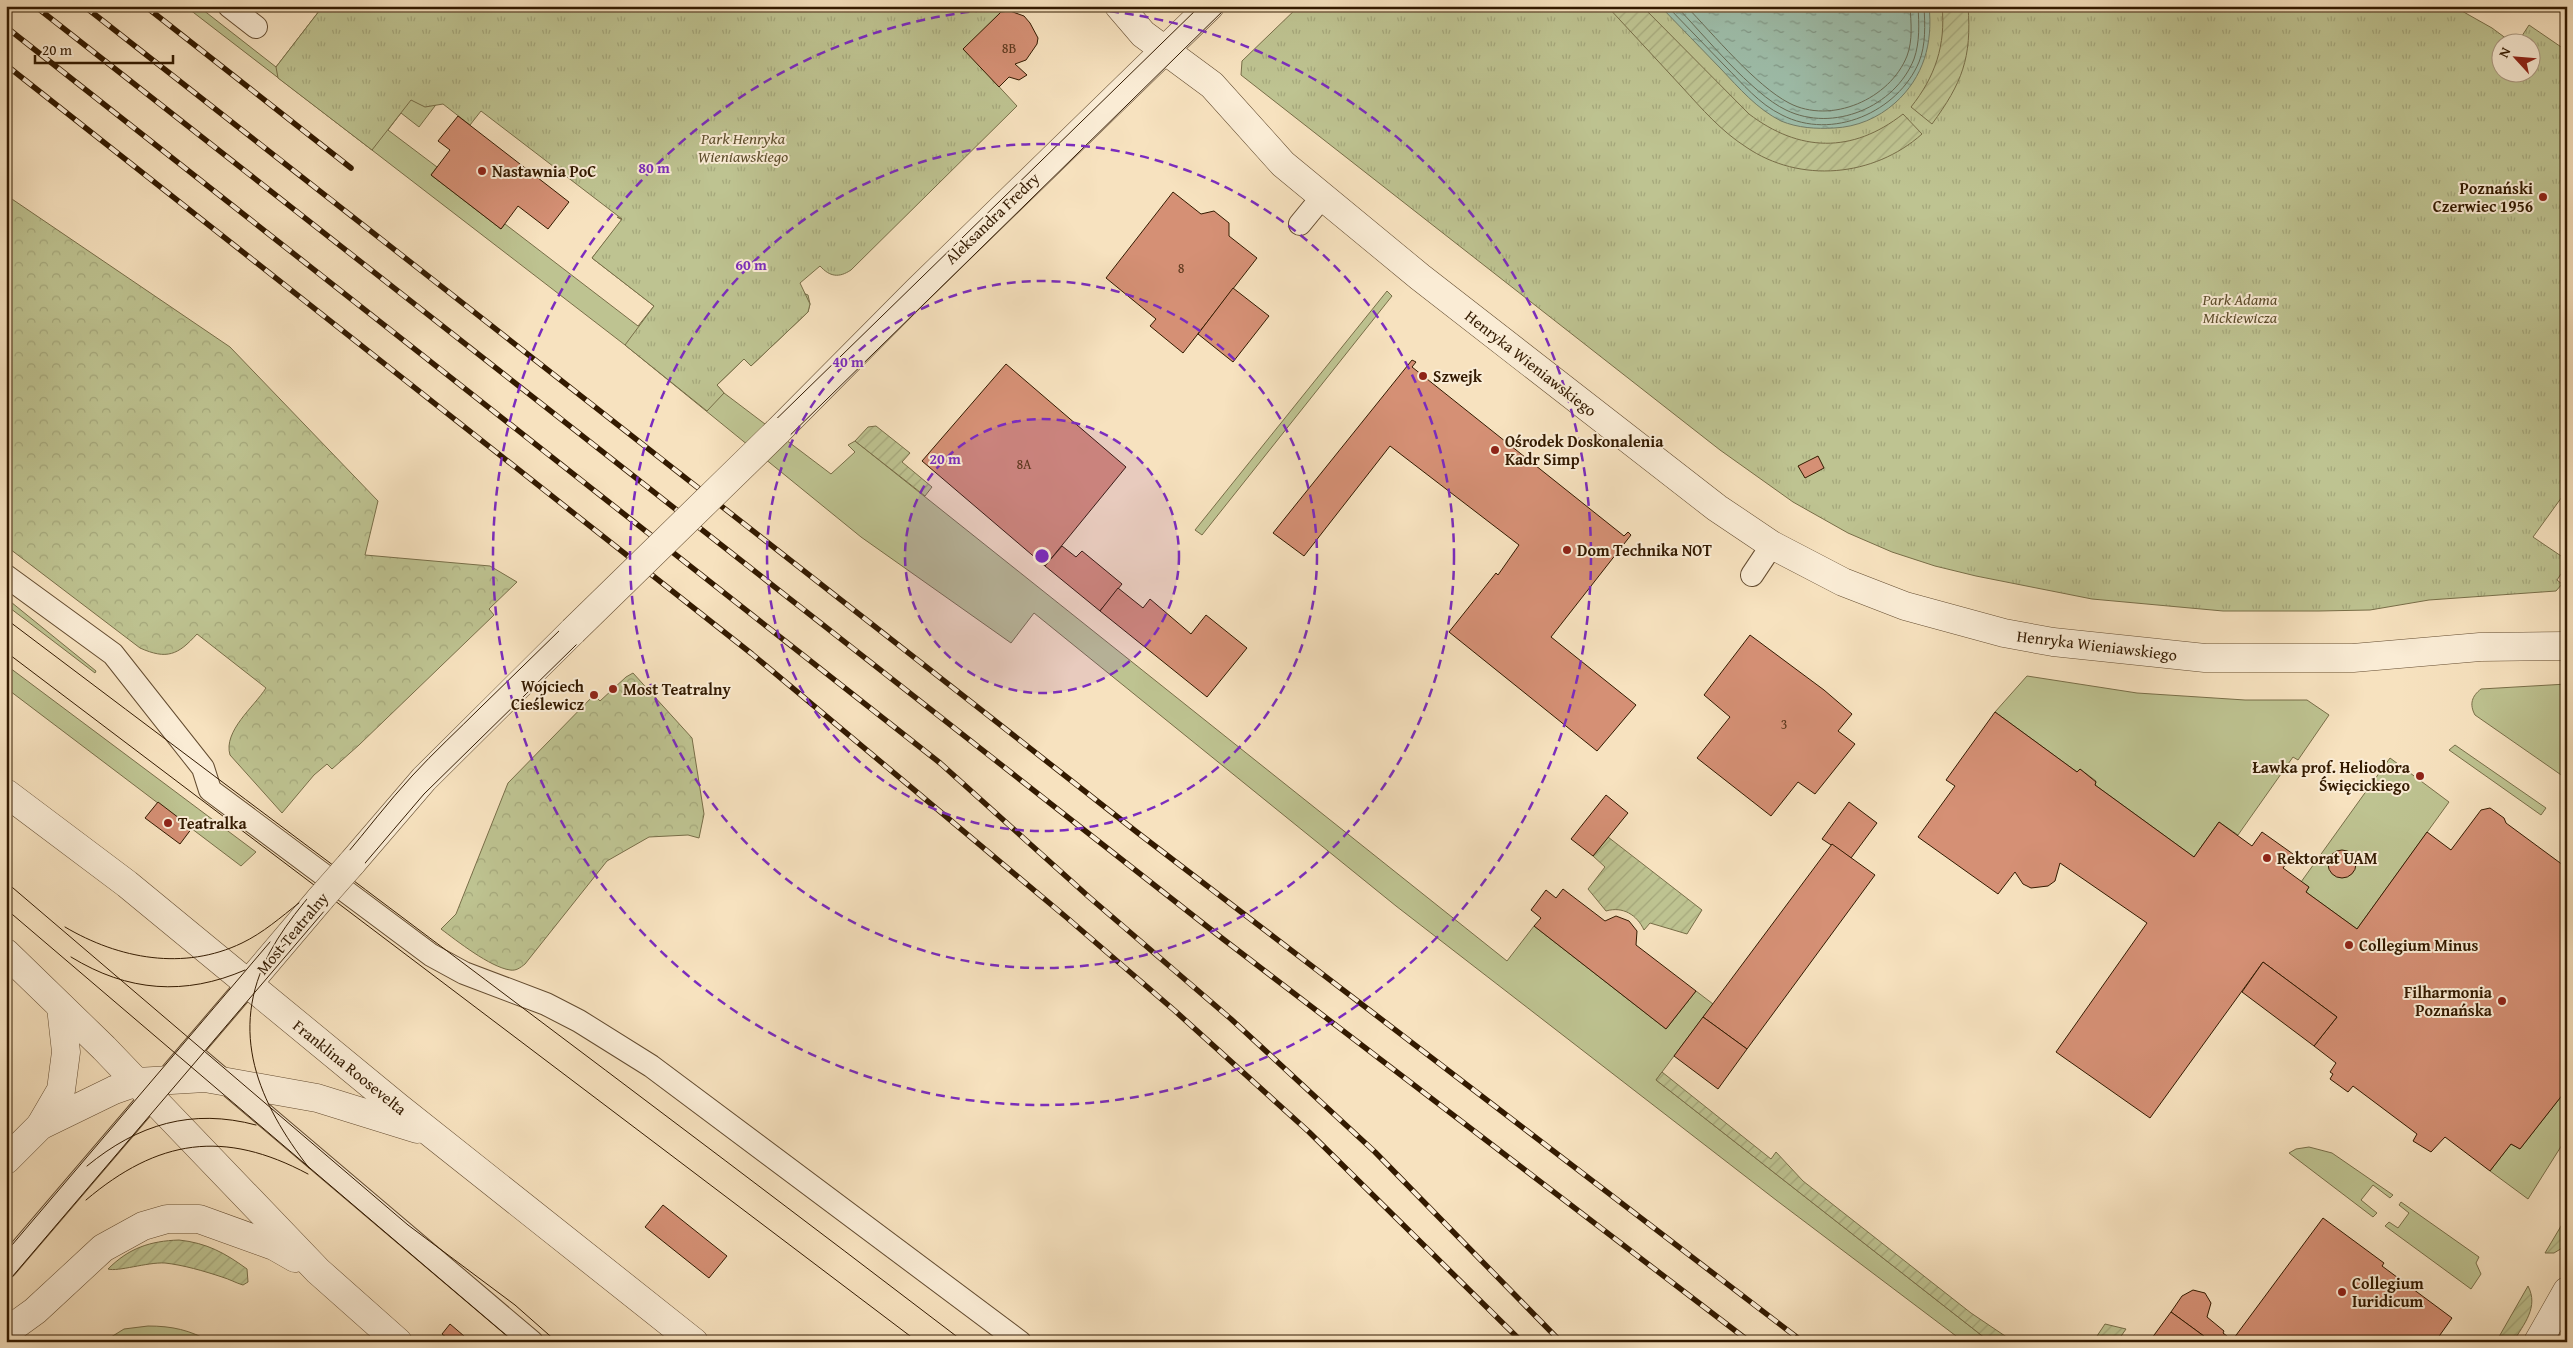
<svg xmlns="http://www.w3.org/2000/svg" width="2573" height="1348" font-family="'Gentium Book Plus',serif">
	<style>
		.grass { fill: #bec391; stroke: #786e48 }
		.forest { fill: url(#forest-crowns); stroke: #786e48 }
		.park { fill: url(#park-tufts); stroke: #786e48 }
		.garden { fill: url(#garden-furrows); stroke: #786e48 }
		.water { fill: url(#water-ripples); stroke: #737d67 }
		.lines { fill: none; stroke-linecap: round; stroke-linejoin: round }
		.shore { stroke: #686c56; stroke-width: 1 }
		.building { fill: #d59075; stroke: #331a00 }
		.service-casing { stroke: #644c30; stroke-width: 24 }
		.minor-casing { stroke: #644c30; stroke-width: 29 }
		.tertiary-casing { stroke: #644c30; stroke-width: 29 }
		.service { stroke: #faecd5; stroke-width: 22 }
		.minor { stroke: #faecd5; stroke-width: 28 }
		.tertiary { stroke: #faecd5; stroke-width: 28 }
		.tram { stroke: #331a00; stroke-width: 1 }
		.rail-casing { stroke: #331a00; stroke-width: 5.5 }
		.rail { stroke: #faecd5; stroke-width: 4; stroke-dasharray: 11; stroke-linecap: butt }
		.minor-bridge-casing { stroke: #644c30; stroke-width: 29; stroke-linecap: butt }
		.minor-bridge { stroke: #faecd5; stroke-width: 28 }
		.ring { fill: none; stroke: #7b2cbf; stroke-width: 2.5; stroke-dasharray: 9 6 }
		.poi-dot { fill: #8f2418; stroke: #faecd5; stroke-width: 2 }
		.labels { text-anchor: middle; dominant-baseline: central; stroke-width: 4; stroke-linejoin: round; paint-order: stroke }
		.number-label { font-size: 14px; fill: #5c381d }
		.park-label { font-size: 16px; font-style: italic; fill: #5d4d2c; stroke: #faecd5 }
		.poi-label { font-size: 16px; font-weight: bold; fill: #331a00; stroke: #faecd5; text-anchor: start }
		.street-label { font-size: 16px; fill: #331a00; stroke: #faecd5 }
		.centre { fill: #7b2cbf; stroke: #faecd5; stroke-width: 2.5 }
		.ring-label { font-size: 15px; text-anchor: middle; font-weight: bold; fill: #7b2cbf; stroke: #faecd5; stroke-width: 4; stroke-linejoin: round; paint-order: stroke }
	</style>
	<defs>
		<pattern id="forest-crowns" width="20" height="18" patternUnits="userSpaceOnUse" patternTransform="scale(1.25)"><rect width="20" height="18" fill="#bec391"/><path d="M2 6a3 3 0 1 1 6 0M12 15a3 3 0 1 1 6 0" fill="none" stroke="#a4a77b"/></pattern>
		<pattern id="park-tufts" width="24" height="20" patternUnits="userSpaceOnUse" patternTransform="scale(1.25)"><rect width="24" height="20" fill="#bec391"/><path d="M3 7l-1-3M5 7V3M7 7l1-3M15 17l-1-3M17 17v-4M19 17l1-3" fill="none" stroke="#a4a77b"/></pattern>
		<pattern id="garden-furrows" width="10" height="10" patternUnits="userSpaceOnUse" patternTransform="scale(1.25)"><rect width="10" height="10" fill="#bec391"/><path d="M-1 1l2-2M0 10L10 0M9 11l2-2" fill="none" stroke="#a4a77b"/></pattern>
		<pattern id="water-ripples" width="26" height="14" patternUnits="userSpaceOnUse" patternTransform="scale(1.25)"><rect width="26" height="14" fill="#9ebfac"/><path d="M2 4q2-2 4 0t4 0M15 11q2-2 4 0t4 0" fill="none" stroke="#819a8a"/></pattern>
	</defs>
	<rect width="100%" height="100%" fill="#f7e2bf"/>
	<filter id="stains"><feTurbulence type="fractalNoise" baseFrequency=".004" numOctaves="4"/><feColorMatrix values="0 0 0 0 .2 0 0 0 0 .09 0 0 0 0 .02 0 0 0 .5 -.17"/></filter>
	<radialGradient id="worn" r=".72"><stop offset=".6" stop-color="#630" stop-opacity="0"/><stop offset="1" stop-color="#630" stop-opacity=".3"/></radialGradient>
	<g class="grass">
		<polygon points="185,6 198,6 276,67 323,6 476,52 419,127 401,113 388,130 437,167 431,175 501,229 505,224 638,326 654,306 592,258 622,220 617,217 808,295 810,304 808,312 751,366 744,359 717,385 724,393 831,474 855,452 848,445 855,441 1507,961 1534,926 1666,1029 1696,991 1713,1004 1656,1080 1990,1342 1964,1342 1776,1200 1396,906 1034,613 1011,643 861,537 625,345"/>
		<polygon points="1387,291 1392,296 1202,535 1195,530"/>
		<polygon points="6,598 96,671 95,673 6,605"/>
		<polygon points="6,665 256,852 241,866 6,688"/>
		<polygon points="2027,676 2137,693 2245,700 2307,700 2329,715 2298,760 2293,757 2238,835 2219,822 2194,857 2095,785 2096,781 2080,769 2077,772 1995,712"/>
		<path d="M 2567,684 L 2567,779 L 2475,715 C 2469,704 2472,696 2481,689 Z"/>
		<polygon points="2455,745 2546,808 2541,815 2449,750"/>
		<polygon points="2390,758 2449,802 2357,929 2306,892 2309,887 2301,882"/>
		<polygon points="2567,1089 2567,1137 2528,1199 2490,1171 2511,1144 2520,1149"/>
		<polygon points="2309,1147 2332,1153 2393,1195 2390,1198 2373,1185 2361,1200 2377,1213 2373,1217 2289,1153 2296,1149"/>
		<polygon points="2401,1202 2479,1257 2476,1263 2481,1274 2471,1289 2385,1226 2389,1222 2398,1228 2409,1213 2399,1205"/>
		<path d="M 148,1326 C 172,1326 190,1330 211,1342 L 103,1342 L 124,1329 Z"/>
	</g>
	<g class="forest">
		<path d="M 6,195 L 230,347 L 378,501 L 365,555 L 490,566 L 517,582 L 489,609 L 494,615 L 359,745 L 332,769 L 327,764 L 314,775 L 282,813 L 230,755 C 223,731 254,707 266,688 L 197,634 C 178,655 167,660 140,648 L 6,546 Z"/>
		<path d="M 633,673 L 692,738 L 704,814 L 699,838 L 688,835 L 649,837 L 607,861 L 525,964 C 520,968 516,971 510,970 C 490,967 457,941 441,929 L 456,914 L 508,783 L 594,695 L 600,701 L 626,677 Z"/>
	</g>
	<g class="park">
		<path d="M 323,6 L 1007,6 L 964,49 L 1017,106 L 851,270 C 839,278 830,277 820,266 L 800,283 L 810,304 L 808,312 L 751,366 L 744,359 L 717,385 L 724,393 L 707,411 L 625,345 L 654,306 L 592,258 L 622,219 L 481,111 L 470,125 L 443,104 L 425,107 L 411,100 L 372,150 L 278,78 L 276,67 Z"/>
		<polygon points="1299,6 2453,6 2492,28 2511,42 2500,42 2500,72 2530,72 2530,42 2518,42 2529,25 2567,51 2567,490 2533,537 2567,560 2567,565 2557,580 2562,584 2556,591 2429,600 2370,610 2319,611 2223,611 2092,599 1976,576 1935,566 1892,552 1848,533 1793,502 1720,450 1241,75 1242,61"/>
	</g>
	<g class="garden">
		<path d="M 1607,6 L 1642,6 L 1749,114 C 1799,152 1852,154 1903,114 L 1922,134 C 1874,177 1800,184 1746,147 C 1721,131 1702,109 1682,87 C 1657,60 1632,33 1607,6 Z"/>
		<path d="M 1942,6 L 1968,6 C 1972,58 1962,83 1932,124 L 1911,107 C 1935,77 1946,45 1942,6 Z"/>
		<polygon points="876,426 910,453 902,462 932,487 925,496 855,441 868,427"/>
		<path d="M 1608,837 L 1702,910 L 1687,934 L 1650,923 L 1644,930 C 1637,915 1623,906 1606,911 L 1588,889 L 1605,867 L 1593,856 Z"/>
		<polygon points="1662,1072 1771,1159 1776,1152 1803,1181 1971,1313 2014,1342 1990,1342 1656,1080"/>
		<polygon points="2567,1216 2567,1245 2554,1253 2545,1253"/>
		<path d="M 179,1240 C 207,1243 225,1253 247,1269 L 248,1282 L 243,1285 C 236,1283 229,1279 222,1277 C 204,1271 183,1265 165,1263 C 147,1262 118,1272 108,1269 C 129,1248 150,1241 179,1240 Z"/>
		<path d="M 2528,1286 C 2539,1307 2524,1324 2513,1342 L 2496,1342 Z"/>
		<polygon points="2105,1324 2126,1329 2117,1342 2093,1342"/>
	</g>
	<path class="water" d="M 1660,6 L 1929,6 C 1933,43 1924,77 1895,103 C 1878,118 1857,127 1834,128 C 1816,129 1798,128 1781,121 C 1757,109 1739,88 1721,69 C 1701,48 1680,27 1660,6 Z"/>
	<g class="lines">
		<g class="shore">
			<path d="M 1667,6 C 1686,26 1706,46 1725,66 C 1743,84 1759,104 1782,115 C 1832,141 1898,112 1919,62 C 1926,45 1925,25 1924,6"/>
			<path d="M 1676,6 C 1704,35 1752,94 1786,110 C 1833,133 1895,107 1914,59 C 1920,42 1919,24 1918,6"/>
			<path d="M 1686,6 C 1713,34 1756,86 1789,103 C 1831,125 1890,99 1907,56 C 1913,40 1911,23 1910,6"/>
		</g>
	</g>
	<g class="building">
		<polygon points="1010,11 1024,16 1030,23 1038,38 1037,44 1026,60 1015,64 1027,75 1019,80 1009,77 999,87 963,49 1001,12"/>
		<polygon points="458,116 569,202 548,229 518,206 501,229 431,175 450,150 438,141"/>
		<polygon points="1173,192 1201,214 1214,211 1229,223 1229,236 1257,258 1183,353 1150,326 1156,319 1106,278"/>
		<polygon points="1233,288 1269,316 1233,362 1198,334"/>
		<polygon points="1412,360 1416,362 1412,367 1624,536 1628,532 1631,535 1551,637 1636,705 1597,751 1449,632 1496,573 1498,575 1519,545 1390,446 1304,556 1273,533"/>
		<polygon points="1006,364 1126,467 1045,566 922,461"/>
		<polygon points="1818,456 1824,468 1805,478 1798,466"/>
		<polygon points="1062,546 1076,557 1082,551 1122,584 1100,611 1045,566"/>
		<polygon points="1118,588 1143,608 1150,599 1191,634 1206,615 1247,648 1207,697 1100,611"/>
		<polygon points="1750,635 1824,690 1852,714 1838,731 1855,744 1815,794 1798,782 1771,816 1697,758 1730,717 1704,695"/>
		<polygon points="1995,712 2077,772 2080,769 2096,782 2095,785 2194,857 2219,822 2252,846 2262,832 2293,854 2283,868 2309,887 2306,892 2357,929 2427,832 2451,850 2481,810 2490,808 2504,818 2506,823 2567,868 2567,1073 2563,1077 2567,1080 2567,1089 2520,1149 2511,1144 2490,1171 2445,1137 2431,1152 2413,1141 2417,1134 2353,1086 2348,1092 2330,1079 2333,1074 2330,1072 2336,1063 2314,1046 2337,1017 2263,962 2150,1118 2056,1052 2147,923 2060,863 2055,881 2048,886 2031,888 2023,884 2015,872 1998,894 1918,837 1955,786 1946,780"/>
		<polygon points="1606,795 1628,813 1593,856 1571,839"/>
		<polygon points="158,802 192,828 180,844 145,818"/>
		<polygon points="1849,802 1877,823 1851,858 1822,839"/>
		<polygon points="1832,844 1875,875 1747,1049 1703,1017"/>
		<circle cx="2342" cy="864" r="14"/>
		<polygon points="1563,889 1605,921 1616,916 1629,921 1637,931 1636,945 1696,991 1666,1029 1534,926 1541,918 1531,910 1546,890 1556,898"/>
		<polygon points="2263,962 2337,1017 2314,1046 2242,992"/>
		<polygon points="1703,1017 1747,1049 1718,1089 1674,1056"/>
		<polygon points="663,1205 727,1256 709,1278 645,1227"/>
		<polygon points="2323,1218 2384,1263 2382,1266 2452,1318 2435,1342 2231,1342"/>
		<polygon points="2193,1290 2205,1293 2211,1303 2207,1317 2224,1331 2223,1333 2232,1340 2231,1342 2212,1342 2171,1312 2182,1296"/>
		<polygon points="2171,1312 2212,1342 2149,1342"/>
		<polygon points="450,1324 471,1342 452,1342 442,1334"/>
	</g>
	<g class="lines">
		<g class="service-casing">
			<g id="service">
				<polyline points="229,6 256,27"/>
				<polyline points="1300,224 1323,196"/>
				<polyline points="1752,575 1772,545"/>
				<polyline points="6,576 113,654 203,768 210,790 431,955 464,973 546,1004 579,1021 651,1066 1020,1342"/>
				<polyline points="190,1052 532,1342"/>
				<polyline points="6,1267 248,984"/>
			</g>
		</g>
		<g class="minor-casing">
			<g id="minor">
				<polyline points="1119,6 1143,34 1212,85 1283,164 1420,277 1717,508 1772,545 1843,582 1905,606 2004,633 2053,642 2205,658 2353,658 2480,647 2567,646"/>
				<polyline points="777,432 917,291 1210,6"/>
				<polyline points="351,864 424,779 573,631"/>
				<polyline points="248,984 321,898"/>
			</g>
		</g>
		<g class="tertiary-casing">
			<g id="tertiary">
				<polyline points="6,793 127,884 398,1107 694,1342"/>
				<polyline points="6,953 104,1048 318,1271 398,1342"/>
				<polyline points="40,1126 61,1090 66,1052 61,1007"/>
				<polyline points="6,1160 40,1126 114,1090 137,1082 205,1078 317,1098 417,1129"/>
				<polyline points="6,1332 35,1311 103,1248 143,1226 167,1219 199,1219 274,1246 295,1258"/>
				<polyline points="2538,1342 2567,1291"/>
			</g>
		</g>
		<use href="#service" class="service"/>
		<use href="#minor" class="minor"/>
		<use href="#tertiary" class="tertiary"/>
		<g class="tram">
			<path d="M 6,619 C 325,860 646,1099 964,1342"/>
			<polyline points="6,652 918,1342"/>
			<polyline points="6,882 408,1225 515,1305 557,1342"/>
			<polyline points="6,909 514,1342"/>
			<path d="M 65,927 C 119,959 184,971 242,943 C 263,933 281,917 299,903"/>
			<polyline points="271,955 299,934"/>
			<path d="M 71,957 C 128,992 185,996 245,970"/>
			<path d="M 87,1166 C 138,1124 192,1108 256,1125"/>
			<path d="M 309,1168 C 259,1103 227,1032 270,952 C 289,917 317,887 344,857 C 367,830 388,802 412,776 C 434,752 458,730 481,707 L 1200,6"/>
			<path d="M 86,1200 C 158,1139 224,1129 308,1174"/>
			<polyline points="6,1252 270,942"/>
			<polyline points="6,1284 424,794 1228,6"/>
		</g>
		<g class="rail-casing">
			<g id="rail">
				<polyline points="35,6 1223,939 1750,1342"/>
				<polyline points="84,6 1138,833 1803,1342"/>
				<polyline points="145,6 351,168"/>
				<polyline points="6,27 940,763 1089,897 1231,1019 1375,1152 1561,1342"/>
				<polyline points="6,65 752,654 1066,917 1174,1010 1309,1132 1522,1342"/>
			</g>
		</g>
		<use href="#rail" class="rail"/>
		<g class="minor-bridge-casing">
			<g id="minor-bridge">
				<polyline points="573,631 777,432"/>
				<polyline points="321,898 351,864"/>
			</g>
		</g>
		<use href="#minor-bridge" class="minor-bridge"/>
	</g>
	<circle cx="1042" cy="556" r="137" fill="#7b2cbf" fill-opacity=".12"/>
	<g class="ring">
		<circle cx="1042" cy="556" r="137"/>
		<circle cx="1042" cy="556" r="275"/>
		<circle cx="1042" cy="556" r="412"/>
		<circle cx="1042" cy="556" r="549"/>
	</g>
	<g class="poi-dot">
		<circle cx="482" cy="171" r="5"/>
		<circle cx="2543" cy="197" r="5"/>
		<circle cx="1423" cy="376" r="5"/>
		<circle cx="1495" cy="450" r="5"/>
		<circle cx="1567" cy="550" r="5"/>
		<circle cx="613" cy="689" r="5"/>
		<circle cx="594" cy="695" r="5"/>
		<circle cx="2420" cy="776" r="5"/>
		<circle cx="168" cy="823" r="5"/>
		<circle cx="2267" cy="858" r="5"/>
		<circle cx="2349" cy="945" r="5"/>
		<circle cx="2502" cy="1001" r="5"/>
		<circle cx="2342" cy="1292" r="5"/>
	</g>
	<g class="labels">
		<g class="number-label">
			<text x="1009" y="48">8B</text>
			<text x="1181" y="268">8</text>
			<text x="1024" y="464">8A</text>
			<text x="1784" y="724">3</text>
		</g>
		<g class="park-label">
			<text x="743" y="138">Park Henryka<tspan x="743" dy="18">Wieniawskiego</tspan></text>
			<text x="2240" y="299">Park Adama<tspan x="2240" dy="18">Mickiewicza</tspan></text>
		</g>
		<g class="poi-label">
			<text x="492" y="171">Nastawnia PoC</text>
			<text x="2533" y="188" text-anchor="end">Poznański<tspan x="2533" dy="18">Czerwiec 1956</tspan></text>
			<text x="1433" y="376">Szwejk</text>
			<text x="1505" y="441">Ośrodek Doskonalenia<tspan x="1505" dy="18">Kadr Simp</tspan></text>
			<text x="1577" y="550">Dom Technika NOT</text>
			<text x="584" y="686" text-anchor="end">Wojciech<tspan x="584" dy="18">Cieślewicz</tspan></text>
			<text x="623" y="689">Most Teatralny</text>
			<text x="2410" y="767" text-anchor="end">Ławka prof. Heliodora<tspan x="2410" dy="18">Święcickiego</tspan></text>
			<text x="178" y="823">Teatralka</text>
			<text x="2277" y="858">Rektorat UAM</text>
			<text x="2359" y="945">Collegium Minus</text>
			<text x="2492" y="992" text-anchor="end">Filharmonia<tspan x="2492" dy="18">Poznańska</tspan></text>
			<text x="2352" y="1283">Collegium<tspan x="2352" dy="18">Iuridicum</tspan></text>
		</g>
		<g class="street-label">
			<text transform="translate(992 218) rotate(-44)">Aleksandra Fredry</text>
			<text transform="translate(1531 363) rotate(38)">Henryka Wieniawskiego</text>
			<text transform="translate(2097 645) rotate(7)">Henryka Wieniawskiego</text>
			<text transform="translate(292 933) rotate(-50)">Most Teatralny</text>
			<text transform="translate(350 1067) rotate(39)">Franklina Roosevelta</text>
		</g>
	</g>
	<circle cx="1042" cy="556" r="8" class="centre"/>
	<g class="ring-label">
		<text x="654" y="173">80 m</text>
		<text x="751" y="270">60 m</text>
		<text x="848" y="367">40 m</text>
		<text x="945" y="464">20 m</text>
	</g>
	<rect width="2573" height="1348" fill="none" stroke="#f7e2bf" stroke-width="25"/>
	<rect x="8" y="8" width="2558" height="1333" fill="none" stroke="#331a00" stroke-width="2.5"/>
	<rect x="12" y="12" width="2548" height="1323" fill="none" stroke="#331a00"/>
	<g transform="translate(2516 58) rotate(296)"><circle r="24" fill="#faecd5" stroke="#aa9880"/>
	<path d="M0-4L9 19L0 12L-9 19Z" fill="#8f2418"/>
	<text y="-8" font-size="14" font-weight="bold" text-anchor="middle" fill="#331a00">N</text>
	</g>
	<path d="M35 55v8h138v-8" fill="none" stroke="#331a00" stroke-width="2.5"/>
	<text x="42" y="55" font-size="15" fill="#331a00" stroke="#faecd5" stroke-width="4" paint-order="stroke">20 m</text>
	<rect width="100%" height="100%" filter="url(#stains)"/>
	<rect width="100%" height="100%" fill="url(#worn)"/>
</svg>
